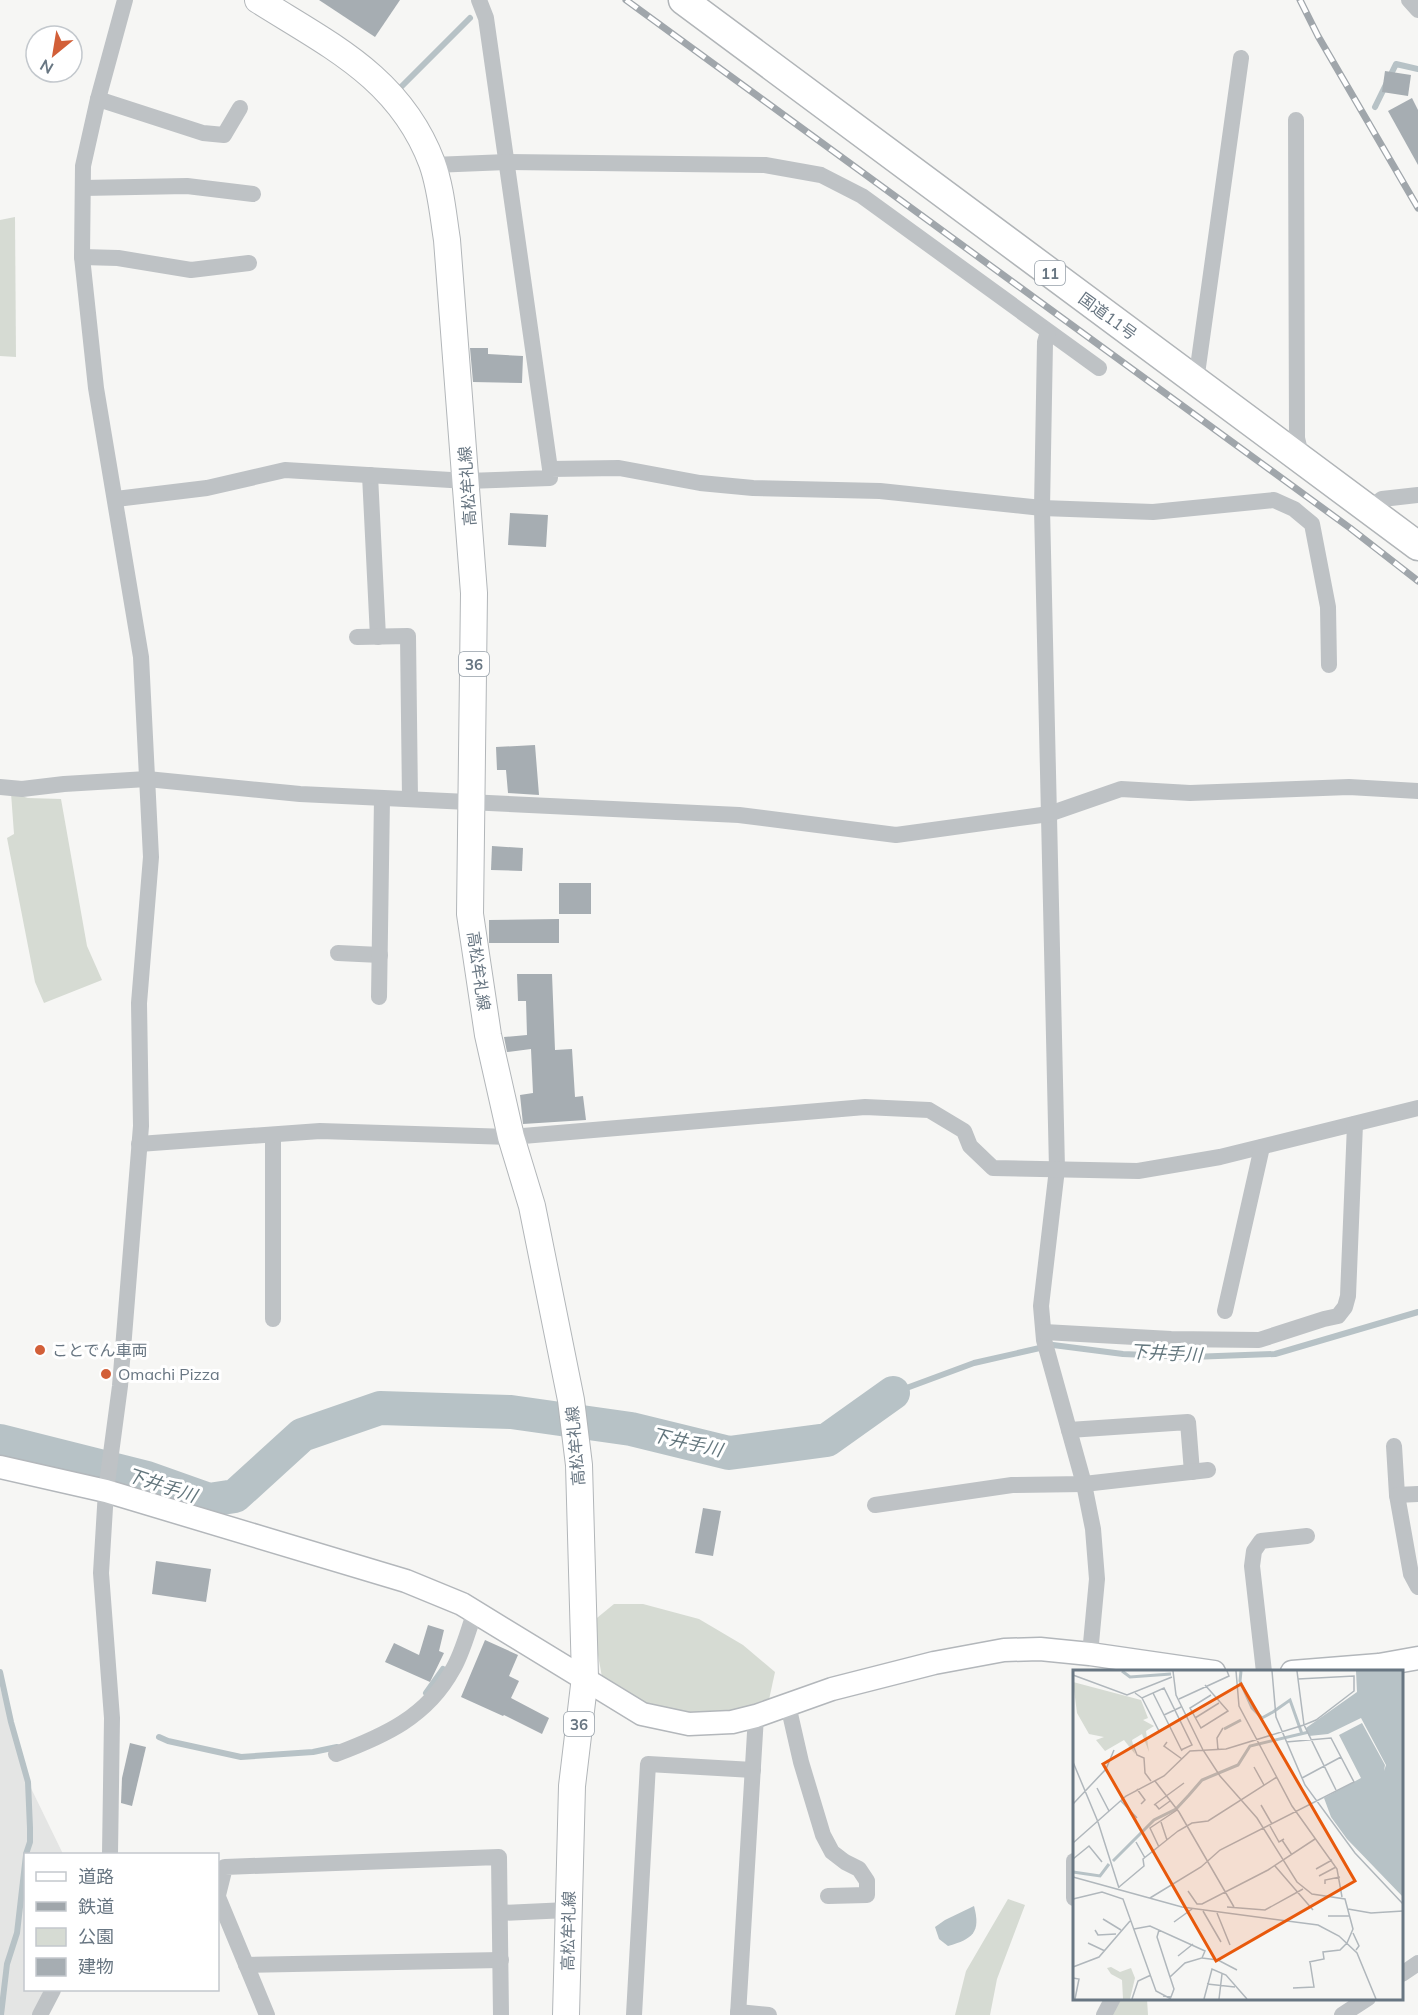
<svg xmlns="http://www.w3.org/2000/svg" width="1418" height="2015" font-family="Mulish,'Noto Sans JP',sans-serif">
	<style>
		.built { fill: #e4e5e4 }
		.green { fill: #d6dbd3 }
		.water { fill: #b7c2c6 }
		.lines { fill: none; stroke-linecap: round; stroke-linejoin: round }
		.stream { stroke: #b7c2c6; stroke-width: 6 }
		.river { stroke: #b7c2c6; stroke-width: 34 }
		.building { fill: #a6adb2 }
		.secondary-casing { stroke: #b3b7bb; stroke-width: 25 }
		.primary-casing { stroke: #b2b6b9; stroke-width: 28 }
		.highway-casing { stroke: #b1b5b8; stroke-width: 31 }
		.street { stroke: #bec2c5; stroke-width: 16 }
		.secondary { stroke: #fff; stroke-width: 22 }
		.primary { stroke: #fff; stroke-width: 26 }
		.highway { stroke: #fff; stroke-width: 28 }
		.rail-casing { stroke: #a0a6ab; stroke-width: 7 }
		.rail { stroke: #fff; stroke-width: 4.5; stroke-dasharray: 14; stroke-linecap: butt }
		.poi-dot { fill: #d25f38; stroke: #fff; stroke-width: 2 }
		.labels { text-anchor: middle; dominant-baseline: central; stroke-width: 6; stroke-linejoin: round; paint-order: stroke }
		.shield { fill: #fff; stroke: #959fa8; stroke-width: 1.5 }
		.shield-label { font-size: 15px; font-weight: bold; fill: #687682 }
		.street-label { font-size: 16px; fill: #687682; stroke: #fff }
		.poi-label { font-size: 16px; fill: #687682; stroke: #fff; text-anchor: start }
		.water-label { font-size: 18px; font-style: italic; fill: #64777e; stroke: #fff }
		.inset-river { fill: none; stroke: #b7c2c6; stroke-width: 3 }
		.inset-road { fill: none; stroke: #b0b7bc; stroke-width: 1.5 }
		.view { fill: #e8590c; fill-opacity: 0.15; stroke: #e8590c; stroke-width: 3 }
		.inset-edge { fill: none; stroke: #687682; stroke-width: 3 }
	</style>
	<rect width="100%" height="100%" fill="#f6f6f4"/>
	<polygon class="built" points="0,1687 28,1782 63,1854 26,1854 26,1990 49,1990 36,2015 0,2015"/>
	<g class="green">
		<polygon points="15,217 16,357 0,356 0,220"/>
		<polygon points="11,793 28,798 61,799 87,946 102,980 44,1003 35,982 7,838 14,834"/>
		<polygon points="614,1604 643,1604 699,1619 743,1645 775,1672 767,1709 733,1717 643,1708 602,1677 592,1622"/>
		<polygon points="1008,1899 1025,1905 997,1979 990,2015 955,2015 966,1971"/>
		<polygon points="1110,1999 1147,1999 1148,2015 1106,2015"/>
	</g>
	<path class="water" d="M 974,1906 C 981,1932 973,1939 948,1946 L 939,1939 L 935,1927 L 945,1920 Z"/>
	<g class="lines">
		<g class="stream">
			<polyline points="399,89 470,18"/>
			<polyline points="1375,107 1396,64 1418,69"/>
			<polyline points="893,1393 974,1363 1053,1345 1123,1354 1191,1357 1275,1354 1418,1312"/>
			<polyline points="0,1672 11,1722 28,1782 30,1828 30,1842 26,1854"/>
			<polyline points="426,1693 443,1669"/>
			<polyline points="159,1737 168,1741 241,1757 313,1752 337,1747"/>
			<polyline points="1,2015 7,1964 17,1933 26,1855"/>
		</g>
		<polyline class="river" points="0,1441 147,1478 209,1500 235,1496 302,1435 380,1408 511,1412 631,1429 729,1453 827,1440 893,1393"/>
	</g>
	<g class="building">
		<polygon points="319,0 400,0 375,37"/>
		<polygon points="1385,71 1411,75 1408,96 1382,92"/>
		<polygon points="1412,98 1418,110 1418,165 1388,111"/>
		<polygon points="470,348 488,348 488,354 523,356 522,383 473,382"/>
		<polygon points="510,513 548,515 546,547 508,545"/>
		<polygon points="535,745 539,795 508,793 506,770 497,770 496,747"/>
		<polygon points="492,846 523,848 522,871 491,870"/>
		<rect x="559" y="883" width="32" height="31"/>
		<polygon points="559,919 559,943 489,943 489,920"/>
		<polygon points="517,974 552,974 555,1050 572,1049 575,1097 583,1096 586,1120 523,1124 520,1095 533,1093 531,1049 507,1052 504,1037 527,1035 526,1001 518,1001"/>
		<polygon points="703,1508 721,1511 713,1556 695,1553"/>
		<polygon points="156,1561 211,1569 206,1602 152,1594"/>
		<polygon points="428,1625 444,1630 439,1651 444,1653 430,1682 385,1662 394,1643 419,1655"/>
		<polygon points="485,1640 518,1655 509,1676 519,1681 511,1698 549,1718 542,1734 504,1715 503,1716 461,1697"/>
		<polygon points="130,1743 146,1747 132,1806 121,1803 122,1778"/>
	</g>
	<g class="lines">
		<g class="secondary-casing">
			<g id="secondary">
				<polyline points="0,1467 106,1491 406,1581 462,1604 642,1714 689,1724 732,1722 756,1716 832,1689 934,1663 1004,1650 1040,1649 1090,1654 1214,1672"/>
				<polyline points="1292,1672 1379,1665 1418,1658"/>
			</g>
		</g>
		<g class="primary-casing">
			<path id="primary" d="M 258,0 C 331,46 400,78 432,163 C 441,188 443,215 447,240 L 474,593 L 470,914 L 488,1035 L 511,1137 L 532,1206 L 571,1400 L 579,1465 L 585,1677 L 572,1786 L 566,2015"/>
		</g>
		<g class="highway-casing">
			<polyline id="highway" points="683,0 1418,546"/>
		</g>
		<g class="street">
			<polyline points="479,0 486,18 550,469"/>
			<polyline points="1409,0 1418,10"/>
			<polyline points="98,99 203,133 224,135 240,108"/>
			<polyline points="1296,120 1297,438 1302,459"/>
			<polyline points="433,165 507,162 765,165 821,175 862,196 1099,368"/>
			<polyline points="83,188 187,186 253,194"/>
			<polyline points="82,257 118,258 191,270 249,263"/>
			<polyline points="1048,332 1045,342 1042,508 1057,1169 1041,1306 1044,1340 1084,1484 1093,1529 1097,1579 1090,1654"/>
			<polyline points="1194,379 1198,367 1241,58"/>
			<polyline points="370,475 378,637"/>
			<polyline points="116,499 207,488 285,470 467,481 550,478 550,469 619,468 700,483 753,488 880,491 1042,508 1153,512 1274,500 1294,509 1312,524 1328,607 1329,665"/>
			<polyline points="1370,508 1382,499 1418,495"/>
			<polyline points="357,637 408,636 410,799"/>
			<polyline points="0,787 22,789 64,784 147,779 300,794 739,815 896,835 1049,814 1121,789 1190,793 1349,787 1418,791"/>
			<polyline points="338,953 380,955"/>
			<polyline points="379,997 382,798"/>
			<polyline points="273,1135 273,1319"/>
			<polyline points="139,1144 320,1131 511,1137 865,1107 929,1110 964,1131 970,1146 993,1168 1138,1171 1220,1157 1418,1108"/>
			<polyline points="1225,1311 1262,1147"/>
			<polyline points="1044,1332 1171,1339 1259,1340 1324,1319 1338,1316 1345,1307 1348,1296 1355,1124"/>
			<polyline points="1069,1430 1188,1422 1192,1472"/>
			<polyline points="1394,1446 1397,1495 1411,1574 1418,1587"/>
			<polyline points="1397,1495 1418,1494"/>
			<polyline points="875,1505 1012,1485 1084,1484 1208,1470"/>
			<polyline points="1264,1672 1252,1566 1254,1551 1261,1541 1307,1536"/>
			<polyline points="788,1705 801,1762 823,1835 832,1852 845,1862 859,1869 867,1881 867,1895 828,1896"/>
			<path d="M 336,1754 C 384,1736 427,1717 453,1669 C 463,1652 468,1630 475,1612"/>
			<polyline points="110,1854 112,1718 101,1573 106,1491 120,1386 141,1126 139,1003 151,857 141,657 96,388 82,257 83,166 98,99 125,0"/>
			<polyline points="1074,1861 1074,1898"/>
			<polyline points="218,1895 225,1867 499,1857 501,2015"/>
			<polyline points="218,1897 267,2015"/>
			<polyline points="501,1913 568,1910"/>
			<polyline points="246,1965 501,1960"/>
			<polyline points="1402,1974 1418,1963"/>
			<polyline points="738,2012 769,2015"/>
			<polyline points="40,2015 53,1990"/>
			<polyline points="634,2015 648,1764 753,1770"/>
			<polyline points="738,2015 756,1716"/>
			<polyline points="1104,2015 1113,1998"/>
			<polyline points="1342,2015 1368,1998"/>
		</g>
		<use href="#secondary" class="secondary"/>
		<use href="#primary" class="primary"/>
		<use href="#highway" class="highway"/>
		<g class="rail-casing">
			<g id="rail">
				<polyline points="626,0 1350,528 1418,581"/>
				<polyline points="1300,0 1318,36 1418,208"/>
			</g>
		</g>
		<use href="#rail" class="rail"/>
	</g>
	<g class="poi-dot">
		<circle cx="40" cy="1350" r="6"/>
		<circle cx="106" cy="1374" r="6"/>
	</g>
	<g class="labels">
		<g class="shield">
			<rect x="1035" y="261" width="30" height="24" rx="4.5"/>
			<rect x="459" y="652" width="30" height="24" rx="4.5"/>
			<rect x="564" y="1712" width="30" height="24" rx="4.5"/>
		</g>
		<g class="shield-label">
			<text x="1050" y="273">11</text>
			<text x="474" y="664">36</text>
			<text x="579" y="1724">36</text>
		</g>
		<g class="street-label">
			<text transform="translate(1108 316) rotate(36)">国道11号</text>
			<text transform="translate(467 486) rotate(-94)">高松牟礼線</text>
			<text transform="translate(479 971) rotate(82)">高松牟礼線</text>
			<text transform="translate(575 1446) rotate(-95)">高松牟礼線</text>
			<text transform="translate(568 1931) rotate(-89)">高松牟礼線</text>
		</g>
		<g class="poi-label">
			<text x="52" y="1350">ことでん車両</text>
			<text x="118" y="1374">Omachi Pizza</text>
		</g>
		<g class="water-label">
			<text transform="translate(1166 1353) rotate(3)">下井手川</text>
			<text transform="translate(687 1442) rotate(13)">下井手川</text>
			<text transform="translate(162 1485) rotate(18)">下井手川</text>
		</g>
	</g>
	<g transform="translate(1073 1670)">
		<rect width="330" height="330" fill="#f6f6f4"/>
		<path d="M 0,12 L 68,30 L 75,48 L 70,50 L 81,56 L 73,61 L 76,82 L 69,64 L 59,70 L 62,84 L 51,70 L 32,81 L 23,70 L 31,67 L 16,64 L 4,43 ZM 38,297 L 47,302 L 58,298 L 62,308 L 57,329 L 50,329 L 49,310 L 38,304 L 34,298 Z" fill="#d6dbd3"/>
		<path d="M 283,1 L 330,1 L 330,227 L 274,169 L 258,147 L 251,128 L 288,108 L 266,65 L 289,53 L 312,95 L 311,101 L 313,95 L 288,48 L 255,64 L 236,66 L 233,58 L 284,22 Z" fill="#b7c2c6"/>
		<path class="inset-river" d="M 49,1 L 57,7 L 98,4M 168,1 L 167,11 L 179,38 L 189,48 L 200,42M 200,42 L 217,30 L 229,64M 151,59 L 168,50M 116,125 L 129,110 L 165,95 L 177,76 L 236,62M 40,191 L 81,150 L 103,139 L 116,125M 0,202 L 27,206 L 36,194"/>
		<path class="inset-road" d="M 100,1 L 103,25 L 130,80 L 147,106 L 184,148 L 224,212 L 239,224 L 272,229 L 280,259 L 274,273M 163,1 L 166,36 L 219,136 L 264,199 L 269,227M 199,1 L 203,47 L 232,115 L 282,183 L 330,234M 224,1 L 225,9 L 231,55 L 243,50 L 281,21 L 281,6 L 225,9M 0,5 L 54,25 L 99,7M 132,15 L 155,41 L 128,58 L 117,38 L 138,25M 62,23 L 69,28 L 91,18 L 119,75 L 108,80M 80,23 L 109,81M 69,28 L 86,61 L 96,56M 106,29 L 156,6 L 154,1M 91,45 L 108,37M 122,48 L 146,33M 94,72 L 91,76 L 109,89M 60,75 L 64,85 L 71,88 L 72,103 L 78,111M 145,80 L 144,68 L 150,58M 0,92 L 25,152 L 46,218M 181,97 L 191,115M 229,108 L 268,87M 82,111 L 106,142 L 161,237M 24,118 L 36,141M 64,119 L 72,130 L 68,134M 48,131 L 64,148M 0,134 L 33,99 L 41,80M 82,134 L 86,139 L 97,131M 81,135 L 111,113M 188,135 L 199,154M 88,152 L 94,170M 197,156 L 206,172 L 211,169M 209,170 L 219,185M 63,172 L 72,188M 0,173 L 53,126 L 91,106 L 117,81 L 153,79 L 231,55 L 263,120M 86,177 L 77,158 L 104,140M 0,189 L 16,176 L 29,192M 202,196 L 240,240M 243,199 L 259,190M 246,206 L 263,197M 0,207 L 109,237 L 245,255 L 266,266 L 284,283 L 303,329M 252,214 L 252,210 L 267,207M 46,217 L 71,196 L 70,189 L 105,161 L 119,153 L 135,151 L 204,107M 115,221 L 124,234 L 129,234 L 195,200 L 242,169M 77,228 L 128,197 L 147,180 L 281,112 L 258,68 L 213,72M 0,229 L 29,222 L 50,229 L 83,321 L 98,329M 154,237 L 192,240 L 230,219M 275,239 L 298,243 L 330,241M 130,241 L 148,272M 144,243 L 157,275M 255,246 L 277,246M 30,249 L 48,260M 101,252 L 119,239M 61,259 L 77,256 L 132,281 L 129,288 L 112,293 L 97,307 L 101,319 L 98,327 L 90,326M 22,260 L 25,265 L 43,264M 86,260 L 84,267 L 97,307M 280,263 L 286,276 L 283,280M 15,273 L 32,281M 105,286 L 120,274M 129,288 L 145,290 L 164,300M 236,292 L 251,289 L 250,282 L 267,280 L 274,273M 0,297 L 26,287 L 57,251M 0,308 L 6,309 L 2,329M 134,314 L 162,317M 220,318 L 241,317 L 237,292M 59,329 L 65,311 L 78,305M 131,329 L 139,299 L 153,305 L 174,329M 146,329 L 149,304"/>
		<path class="view" d="M 168,14 L 282,211 L 143,291 L 30,94 Z"/>
		<rect width="330" height="330" class="inset-edge"/>
	</g>
	<rect x="24" y="1853" width="195" height="138" fill="#ffffff" stroke="#c3c8cd" stroke-width="1.5"/>
	<rect x="36" y="1872" width="30" height="9" fill="#ffffff" stroke="#c3c8cd" stroke-width="1.5"/>
	<text x="78" y="1883" font-size="18" fill="#687682">道路</text>
	<rect x="36" y="1902" width="30" height="9" fill="#a0a6ab" stroke="#c3c8cd" stroke-width="1.5"/>
	<text x="78" y="1913" font-size="18" fill="#687682">鉄道</text>
	<rect x="36" y="1928" width="30" height="18" fill="#d6dbd3" stroke="#c3c8cd" stroke-width="1.5"/>
	<text x="78" y="1943" font-size="18" fill="#687682">公園</text>
	<rect x="36" y="1958" width="30" height="18" fill="#a6adb2" stroke="#c3c8cd" stroke-width="1.5"/>
	<text x="78" y="1973" font-size="18" fill="#687682">建物</text>
	<g transform="translate(54 54) rotate(210)"><circle r="28" fill="#ffffff" stroke="#c3c8cd" stroke-width="1.5"/>
	<path d="M0-4.5L10 22L0 15L-10 22Z" fill="#d25f38"/>
	<text y="-9" font-size="16" font-weight="bold" text-anchor="middle" fill="#687682">N</text>
	</g>
</svg>
